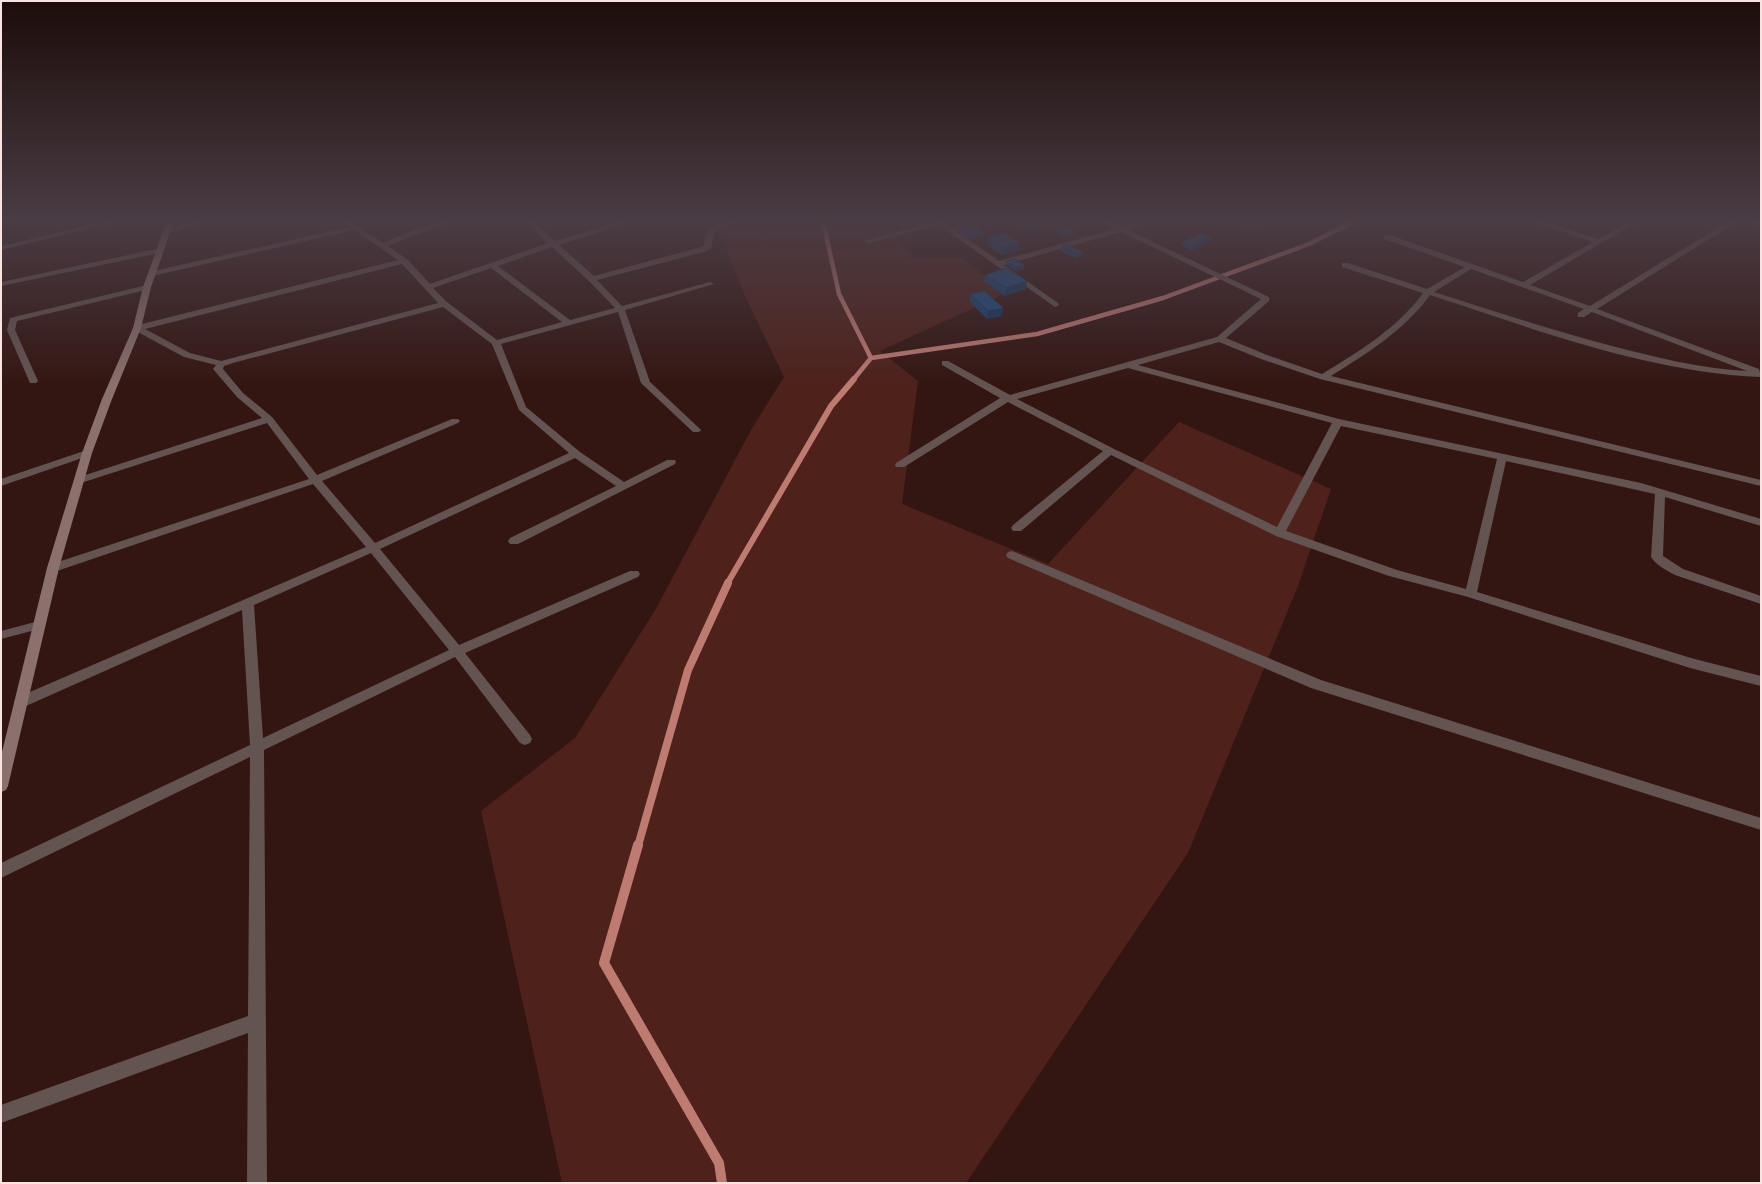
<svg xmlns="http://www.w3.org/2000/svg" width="1762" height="1184" font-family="Cabin,sans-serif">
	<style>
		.green { fill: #4e211b }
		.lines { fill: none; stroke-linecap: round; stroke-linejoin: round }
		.stream-far3 { stroke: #be7b72; stroke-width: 4.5 }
		.stream-far2 { stroke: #be7b72; stroke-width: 6 }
		.stream-far1 { stroke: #be7b72; stroke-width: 8 }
		.stream { stroke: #be7b72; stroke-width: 10 }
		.street { fill: #645451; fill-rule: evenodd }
		.secondary { fill: #8b716d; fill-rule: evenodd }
		.wall { fill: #124579 }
		.shaded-wall { fill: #0f3863 }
		.building { fill: #15508d; stroke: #0f3863 }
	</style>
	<rect width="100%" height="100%" fill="#331612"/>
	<polygon class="green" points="715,221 885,221 913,259 964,258 1004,294 880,351 918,381 902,504 1048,564 1179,422 1331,489 1298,586 1188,853 966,1183 562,1183 481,811 575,738 657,607 751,430 784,377 746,298"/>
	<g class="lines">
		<g class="stream-far3">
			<polyline points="823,221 839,294 871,358 853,380"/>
			<polyline points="871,358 1037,334 1163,298 1309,244 1355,221"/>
		</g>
		<polyline class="stream-far2" points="727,584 831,406 854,379"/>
		<polyline class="stream-far1" points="638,846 688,670 728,583"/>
		<polyline class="stream" points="638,845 604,963 719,1163 722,1183"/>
		<g class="street">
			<polygon points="107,221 121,221 1,250 1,246"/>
			<polygon points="197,221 211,221 167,233 163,231"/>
			<path d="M 341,221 L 350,221 L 383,243 C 406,233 430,221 455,221 L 415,235 L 388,246 L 407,259 L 430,284 L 548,243 L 525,221 L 533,221 L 555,241 L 622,221 L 635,221 L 559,245 L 594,276 L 701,247 L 704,245 C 706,231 710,227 723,223 C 728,222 732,220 736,223 C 722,233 714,222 712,246 L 707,251 L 597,280 L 622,306 L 710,282 L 714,284 L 625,310 L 650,382 L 699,428 L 701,430 L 699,432 L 693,432 L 641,383 L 618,312 L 501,344 L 526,407 L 580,452 L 624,482 L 667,460 L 675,460 L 676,462 L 675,464 L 518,544 L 510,544 L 508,541 L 510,538 L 616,486 L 575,458 L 380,549 L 459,645 L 630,571 L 638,571 L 640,574 L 638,577 L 465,653 L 530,735 L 532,739 L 530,743 L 525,745 L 520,743 L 455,657 L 264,750 L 267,1183 L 247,1183 L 248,1033 L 1,1123 L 1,1105 L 248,1016 L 250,757 L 1,878 L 1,863 L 250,745 L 242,610 L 26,706 L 21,707 L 16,706 L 14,702 L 16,698 L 366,547 L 313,484 L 57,571 L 53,572 L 47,568 L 49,565 L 309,479 L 267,423 L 84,482 L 76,482 L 75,480 L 76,478 L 262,418 L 237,397 L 213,369 L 216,365 L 184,357 L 134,330 L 134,326 L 398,260 L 354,230 L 152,276 L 149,276 L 149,272 L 349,227 ZM 552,247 L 589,281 L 615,308 L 570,320 L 498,266 ZM 402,264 L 438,303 L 221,361 L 190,353 L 145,329 ZM 491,268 L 562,322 L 497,340 L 447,302 L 433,288 ZM 443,307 L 492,344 L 519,410 L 569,453 L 375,543 L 322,481 L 458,423 L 460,421 L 458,419 L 452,419 L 317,475 L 272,417 L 243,393 L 223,369 L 224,366 L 233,363 ZM 371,553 L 449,650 L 263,738 L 254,605 Z"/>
			<path d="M 937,221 L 950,221 L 946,223 L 999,261 L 1115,229 L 1101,221 L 1111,221 L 1122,227 L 1134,221 L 1144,221 L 1128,230 L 1269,297 L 1269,301 L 1226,338 L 1267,355 L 1322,374 C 1358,352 1398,328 1423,293 L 1342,267 L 1342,263 L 1348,263 L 1427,289 L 1465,267 L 1384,239 L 1384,235 L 1390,235 L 1523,282 L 1593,242 L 1530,221 L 1542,221 L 1599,239 L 1630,221 L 1639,221 L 1530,285 L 1590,306 L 1729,221 L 1738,221 L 1597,309 L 1759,369 L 1761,377 C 1648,372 1537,330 1430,295 C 1405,330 1366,354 1331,376 L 1761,480 L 1761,486 L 1320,379 L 1261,359 L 1219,342 L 1138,365 L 1339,419 L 1641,483 L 1761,519 L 1761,526 L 1665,497 L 1663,556 L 1683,569 L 1761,596 L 1761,604 L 1675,575 C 1666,570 1657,566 1651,557 L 1655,494 L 1506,461 L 1477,592 L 1691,658 L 1761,676 L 1761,686 L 1690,668 L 1468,597 L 1389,576 L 1276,536 L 1111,455 L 1021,531 L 1013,531 L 1011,528 L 1013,525 L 1103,451 L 1008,402 L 904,467 L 896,467 L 895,465 L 896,463 L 1000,398 L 942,365 L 942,361 L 948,361 L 1010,395 L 1217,337 L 1261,299 L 1121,232 L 1004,265 L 1058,303 L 1059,305 L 1055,307 L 939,225 L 868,243 L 864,241 ZM 1471,269 L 1584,309 L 1578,313 L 1578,317 L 1584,317 L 1592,312 L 1747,371 C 1701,369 1656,357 1612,346 C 1552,330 1493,311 1434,292 ZM 1128,368 L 1332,423 L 1277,527 L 1114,449 L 1017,399 ZM 1341,426 L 1497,459 L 1466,589 L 1397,570 L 1286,531 Z"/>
			<polygon points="1751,221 1761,221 1761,226 1751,223"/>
			<polygon points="161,248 164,248 164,252 1,286 1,282"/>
			<polygon points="147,285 150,285 150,289 17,321 15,330 38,381 36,383 30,383 7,330 10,318"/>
			<polygon points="87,450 92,453 91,455 1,486 1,479"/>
			<polygon points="1012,551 1321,680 1761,818 1761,830 1311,688 1008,558 1006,555 1008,552"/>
			<polygon points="39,621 43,622 45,625 43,628 1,639 1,631"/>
		</g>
		<polygon class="secondary" points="167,221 174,221 151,287 141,328 112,399 92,453 59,568 8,786 6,790 1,792 1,756 47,568 82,453 102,399 133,328 143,287"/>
	</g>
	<g class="wall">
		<polygon points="899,221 917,221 917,223 904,227 899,224"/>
		<polygon points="1022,221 1041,221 1044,223 1043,227 1030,230 1022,224"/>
		<polygon points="1238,221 1259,221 1263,223 1262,226 1257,229"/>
		<polygon points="956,227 985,232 984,236 969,240 956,231"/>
		<polygon points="1056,228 1074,231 1074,235 1066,238 1055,232"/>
		<polygon points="988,237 1019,250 1002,255 987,245"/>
		<polygon points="1211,241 1192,250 1181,246 1182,242"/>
		<polygon points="1062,247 1082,255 1076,258 1061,251"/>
		<polygon points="1006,261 1024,269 1016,271 1006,265"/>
		<polygon points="985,275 1027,281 1026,289 1005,296 984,282"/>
		<polygon points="970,294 1002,316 987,319 970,302"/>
	</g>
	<g class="shaded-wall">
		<polygon points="911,221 917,221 917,223 904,227 904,223"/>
		<polygon points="1044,223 1043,227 1030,230 1031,226"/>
		<polygon points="1263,223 1262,226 1257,229 1258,225"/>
		<polygon points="1074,231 1074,235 1066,238 1066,234"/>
		<polygon points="985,232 984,236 969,240 970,236"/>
		<polygon points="1211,237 1211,241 1192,250 1193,246"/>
		<polygon points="1020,243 1019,250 1002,255 1002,247"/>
		<polygon points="1083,252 1082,255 1076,258 1077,254"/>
		<polygon points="1024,265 1024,269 1016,271 1016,267"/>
		<polygon points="1027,281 1026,289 1005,296 1006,288"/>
		<polygon points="1003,308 1002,316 987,319 988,311"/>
	</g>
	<g class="building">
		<polygon points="901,221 911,221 904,223"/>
		<polygon points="1024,221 1041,221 1044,223 1031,226"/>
		<polygon points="1249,221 1259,221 1263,223 1258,225"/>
		<polygon points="971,223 985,232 970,236 956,227"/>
		<polygon points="1063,226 1074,231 1066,234 1056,228"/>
		<polygon points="1005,233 1020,243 1002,247 988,237"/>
		<polygon points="1201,233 1211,237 1193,246 1182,242"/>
		<polygon points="1068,245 1083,252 1077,254 1062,247"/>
		<polygon points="1015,259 1024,265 1016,267 1006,261"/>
		<polygon points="1006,268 1027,281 1006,288 985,275"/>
		<polygon points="985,291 1003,308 988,311 970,294"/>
	</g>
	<linearGradient id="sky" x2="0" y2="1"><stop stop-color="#1c0c0a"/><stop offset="0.57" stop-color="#4a3c44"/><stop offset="1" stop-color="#4a3c44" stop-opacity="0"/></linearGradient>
	<rect width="1762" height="387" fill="url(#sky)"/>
	<rect width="1762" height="1184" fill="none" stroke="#fae4e1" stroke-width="4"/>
</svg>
